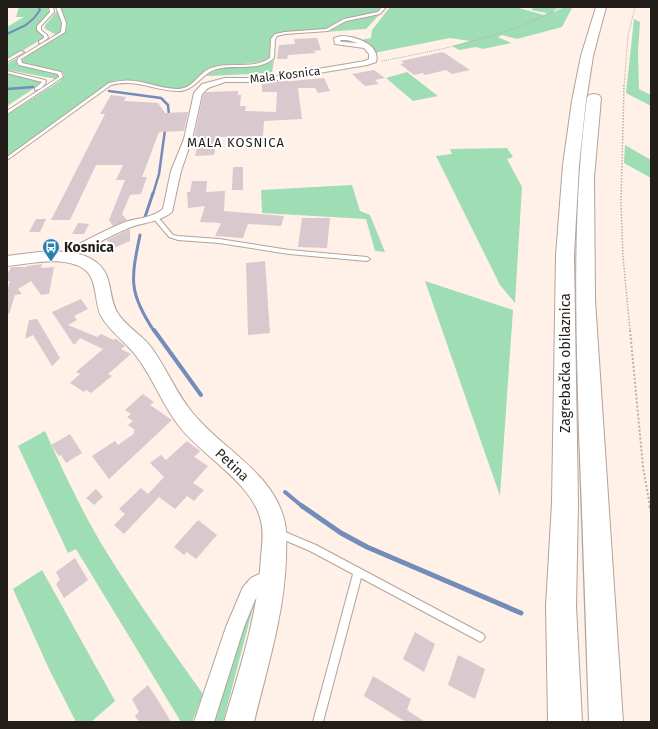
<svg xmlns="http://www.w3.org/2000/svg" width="658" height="729" font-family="'Fira Sans',sans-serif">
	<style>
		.green { fill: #9fddb5 }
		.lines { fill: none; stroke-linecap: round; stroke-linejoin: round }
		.stream-far4 { stroke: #748cba; stroke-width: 2 }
		.stream-far3 { stroke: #748cba; stroke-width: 2.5 }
		.stream-far2 { stroke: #748cba; stroke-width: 3 }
		.stream-far1 { stroke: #748cba; stroke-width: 4 }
		.stream { stroke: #748cba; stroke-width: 5 }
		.building { fill: #d9c8cd }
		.lane-casing { stroke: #b1a49b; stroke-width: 2 }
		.street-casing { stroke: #b1a49b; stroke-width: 2 }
		.secondary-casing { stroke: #b1a49b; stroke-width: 2 }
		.highway-casing { stroke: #b1a49b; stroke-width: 2 }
		.path-far3 { stroke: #bbb0a9; stroke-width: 1; stroke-dasharray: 1 1; stroke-linecap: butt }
		.path-far2 { stroke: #bbb0a9; stroke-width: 1.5; stroke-dasharray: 1.5 1.5; stroke-linecap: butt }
		.path-far1 { stroke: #bbb0a9; stroke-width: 2; stroke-dasharray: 2 2; stroke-linecap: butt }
		.path { stroke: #bbb0a9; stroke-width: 2.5; stroke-dasharray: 2.5 2.5; stroke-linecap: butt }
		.lane { fill: #fff; fill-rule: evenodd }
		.street { fill: #fff; fill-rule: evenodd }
		.secondary { fill: #fff; fill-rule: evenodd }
		.highway { fill: #fff; fill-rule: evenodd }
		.labels { text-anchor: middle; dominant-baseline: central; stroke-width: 4; stroke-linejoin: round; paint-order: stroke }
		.far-street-label { font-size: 12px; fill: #231e1a; stroke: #fff }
		.far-quarter-label { font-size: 13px; letter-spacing: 1px; fill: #231e1a; stroke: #fff }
		.poi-label { font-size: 14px; font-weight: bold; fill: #231e1a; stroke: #fff; text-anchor: start }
		.street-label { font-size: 14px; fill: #231e1a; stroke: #fff }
	</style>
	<rect width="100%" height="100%" fill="#fff1e8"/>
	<g class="green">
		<polygon points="19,7 48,7 49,13 36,26 45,37 7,60 7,27 24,17 16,17"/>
		<path d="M 61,7 L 382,7 L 377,12 L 343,19 L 326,29 L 284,32 L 275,35 L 271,38 L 269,58 L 266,60 C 249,66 223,62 209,69 C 198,75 195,87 182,89 C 160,91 138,77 113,81 L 7,157 L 7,115 L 60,81 L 64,76 L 63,73 L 24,64 L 21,61 L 28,54 L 65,32 L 67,27 Z"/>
		<polygon points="390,7 515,7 544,15 547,13 531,10 534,7 559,7 553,11 555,12 564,7 572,8 562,27 517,39 502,35 498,37 511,43 483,49 476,47 459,50 452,46 470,41 450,38 374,53 361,40 371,38 372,30"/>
		<polygon points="57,11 63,27 60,32 56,35 44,28 46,24"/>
		<polygon points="381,13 366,29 324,32 337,27 346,20"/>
		<polygon points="634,19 640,22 638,53 639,89 651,95 651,106 626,93"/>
		<polygon points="17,58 16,62 18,65 58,73 59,77 56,79 8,70 7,64"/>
		<path d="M 274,60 L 272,73 L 207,76 C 225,60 254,73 274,60 Z"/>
		<polygon points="407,72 438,96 413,101 386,78"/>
		<polygon points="7,73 41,81 42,83 7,106"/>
		<polygon points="625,145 651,160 651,178 624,163"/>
		<polygon points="507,148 513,157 507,159 522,187 515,303 500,285 436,156 452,154 450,149"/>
		<polygon points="352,185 360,211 370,215 385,252 375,251 366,219 262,213 261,190"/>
		<polygon points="425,281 513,310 500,496"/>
		<path d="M 45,431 C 64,473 83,514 107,553 C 137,601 170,648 203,694 L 192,722 L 181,722 L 76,549 L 68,553 L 18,446 Z"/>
		<polygon points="42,570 115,701 91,722 76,722 49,669 13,589"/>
		<polygon points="255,600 223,722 213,722 251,603"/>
	</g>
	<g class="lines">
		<polyline class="stream-far4" points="7,34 26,25 34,18 40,10 39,7"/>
		<g class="stream-far3">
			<polyline points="7,89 33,87"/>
			<polyline points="109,91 161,98 168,105 169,115"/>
			<polyline points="153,194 159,174 165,130"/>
		</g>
		<g class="stream-far2">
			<polyline points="145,217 153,193"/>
			<path d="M 140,235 C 131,279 128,292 154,331"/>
		</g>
		<g class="stream-far1">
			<polyline points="154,330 201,395"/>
			<polyline points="285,492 303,507"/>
		</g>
		<polyline class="stream" points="302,506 341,533 367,547 521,613"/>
	</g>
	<g class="building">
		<polygon points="317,38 321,50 313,51 316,53 288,55 287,59 277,59 279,45 295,44 294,39"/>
		<polygon points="443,52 470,70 452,74 446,70 425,75 423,73 414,75 400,64 404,63 401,61"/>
		<polygon points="374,70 385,78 375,80 379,84 365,86 352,74"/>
		<polygon points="324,78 330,91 318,93 315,88 298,88 302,119 264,121 263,136 218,137 214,155 195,156 200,137 194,138 203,95 206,92 238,91 238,95 241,95 240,106 246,106 245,111 276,112 277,92 262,92 262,84 285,80 292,81"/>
		<polygon points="111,95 126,97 124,101 158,103 165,113 188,112 184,131 159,132 142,177 147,177 141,194 130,195 122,214 127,220 113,226 109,220 125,180 116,180 123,165 96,165 70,220 51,220 105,114 100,114"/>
		<polygon points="233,167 243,167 243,190 232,190"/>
		<polygon points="192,181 207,181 206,192 225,191 224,211 284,216 281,226 248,224 243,238 215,236 221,223 200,222 205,206 188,208 187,192 190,192"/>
		<polygon points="302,218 330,218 327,248 298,247"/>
		<polygon points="36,219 46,219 40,232 29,232"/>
		<polygon points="78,223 89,224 84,234 72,234"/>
		<polygon points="130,229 130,241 114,248 107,240"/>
		<polygon points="265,261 270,333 248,335 246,263"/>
		<polygon points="42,264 41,268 54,267 49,294 41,295 31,281 18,289 22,294 15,295 9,314 7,314 7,291 10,281 7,281 7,275 11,267 27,267 27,266"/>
		<polygon points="81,299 88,309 74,316 77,320 68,325 97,337 101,334 114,340 115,338 125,346 121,349 131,354 108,374 112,376 91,393 86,390 84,392 70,383 80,374 76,372 103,349 80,338 74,345 52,312"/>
		<polygon points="37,319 60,358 52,366 33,335 25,339 29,320"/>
		<polygon points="143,394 154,402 150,405 172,420 109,479 92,456 115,441 118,445 135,433 133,432 135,430 128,425 133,421 127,417 131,414 125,410"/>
		<polygon points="70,434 82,453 66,463 61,455 59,456 51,445"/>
		<polygon points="187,441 200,451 194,457 208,466 193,483 204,490 194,501 187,496 175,509 159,497 124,534 114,525 125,514 119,509 141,488 148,494 164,477 150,463 161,455 166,460"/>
		<polygon points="96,489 103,497 94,505 86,498"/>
		<polygon points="198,520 217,535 196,559 187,552 184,555 174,547"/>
		<polygon points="75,558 88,580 64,598 56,584 60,580 56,572"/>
		<polygon points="415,632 435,644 424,672 403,659"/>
		<polygon points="458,655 485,669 475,699 448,685"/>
		<polygon points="373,676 411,699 407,710 425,722 406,722 364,696"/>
		<polygon points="148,685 156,697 171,722 139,722 135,716 139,712 132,699"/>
	</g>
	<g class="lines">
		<g class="lane-casing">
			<g id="lane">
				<polygon points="49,7 53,7 54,12 41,26 41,30 47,35 48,38 41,43 39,43 39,41 44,38 44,36 37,30 37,26 50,12"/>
				<polygon points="56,7 60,7 66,23 65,32 21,59 22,63 61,72 63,77 7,114 7,111 59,77 58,74 19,65 17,62 18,58 61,32 62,23"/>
				<path d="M 382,7 L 386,7 L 380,14 L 346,21 L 328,31 L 285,34 L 277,36 L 275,39 L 274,58 C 259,72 236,64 217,69 C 201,73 196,91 178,91 C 155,91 136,78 111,85 L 7,160 L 7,157 L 109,83 C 138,75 151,88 178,89 C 193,89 198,73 211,68 C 230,61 253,70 270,58 L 271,39 L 275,34 L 285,32 L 326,29 L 344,19 L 378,12 Z"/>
				<polygon points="21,51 24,52 7,62 7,59"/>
				<path d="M 7,71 L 45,80 L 46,81 C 45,86 39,90 35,90 L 35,88 L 41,83 L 42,82 L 7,73 Z"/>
				<polygon points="156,216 158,217 173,235 178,236 219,239 289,250 367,257 370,259 367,261 289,254 219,243 178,240 169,237 153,218"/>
				<polygon points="278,529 316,545 483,634 485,637 483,640 480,642 477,640 361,578 323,722 313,722 353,574 310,551 275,536 274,533 275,530"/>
			</g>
		</g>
		<g class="street-casing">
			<g id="street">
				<path d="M 341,36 C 354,36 381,44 376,62 L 367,65 L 265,82 L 225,82 L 208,88 L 202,94 L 192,139 L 181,171 L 172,212 C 160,222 145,222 131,227 C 109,236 88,248 68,260 L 60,260 L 59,257 L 60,254 C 81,243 103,231 125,222 C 138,218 152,218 163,209 L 171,171 L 184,139 L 194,93 L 202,84 L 225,78 L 265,78 L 365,61 L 369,59 L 369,54 L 364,48 L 335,44 L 334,38 ZM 340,40 L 347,40 L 358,43 L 341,42 Z"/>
				<polygon points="273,572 279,575 282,581 279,587 261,591 255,600 244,627 214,722 194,722 226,627 243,587 251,578 261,573"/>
			</g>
		</g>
		<g class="secondary-casing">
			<path id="secondary" d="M 39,252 C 57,251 82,250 97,263 C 113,275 108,296 117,312 C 125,326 141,334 151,347 C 166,367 175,391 191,411 C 221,449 274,472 285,523 C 287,534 286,547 286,559 C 284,615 267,668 254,722 L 224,722 C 240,668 258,614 261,557 C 262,546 264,533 261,521 C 252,481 199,455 176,422 C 161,401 152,377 137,357 C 126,342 110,332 101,316 C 94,302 98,279 84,269 C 63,255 30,264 7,266 L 7,256 Z"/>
		</g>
		<g class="highway-casing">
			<g id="highway">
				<polygon points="596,7 606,7 593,56 586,101 579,165 574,255 578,503 576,606 582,722 548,722 546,606 552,503 556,255 563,165 572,101 581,56"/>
				<path d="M 594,94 L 599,95 L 601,98 L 594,178 L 595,300 L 623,722 L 589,722 C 586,626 583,530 579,433 C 576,320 572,211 587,98 L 589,95 Z"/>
			</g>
		</g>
		<g class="path-far3">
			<path d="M 382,61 C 445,49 505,37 562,7"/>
			<polyline points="624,86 628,36 635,7"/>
		</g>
		<polyline class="path-far2" points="624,85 621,202 623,257 630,331"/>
		<polyline class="path-far1" points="630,330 643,467 650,507"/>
		<polyline class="path" points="650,506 651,512"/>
		<use href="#lane" class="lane"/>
		<use href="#street" class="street"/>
		<use href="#secondary" class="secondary"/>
		<use href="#highway" class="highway"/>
	</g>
	<defs>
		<g id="bus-pin" transform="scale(0.9)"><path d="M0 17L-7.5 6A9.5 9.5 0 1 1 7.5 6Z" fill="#2881af" stroke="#fff"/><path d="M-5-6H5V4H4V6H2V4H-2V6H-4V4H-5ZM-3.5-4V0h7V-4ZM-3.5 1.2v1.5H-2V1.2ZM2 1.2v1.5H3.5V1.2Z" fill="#fff"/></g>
	</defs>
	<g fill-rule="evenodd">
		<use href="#bus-pin" x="51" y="247"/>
	</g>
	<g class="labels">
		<g class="far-street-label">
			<text transform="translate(285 75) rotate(-7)">Mala Kosnica</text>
		</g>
		<g class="far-quarter-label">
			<text x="236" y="142">MALA KOSNICA</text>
		</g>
		<g class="poi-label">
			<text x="64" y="247">Kosnica</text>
		</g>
		<g class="street-label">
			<text transform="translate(565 363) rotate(-90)">Zagrebačka obilaznica</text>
			<text transform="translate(232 465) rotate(43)">Petina</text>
		</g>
	</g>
	<rect width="658" height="729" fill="none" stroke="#231e1a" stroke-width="16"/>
</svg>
